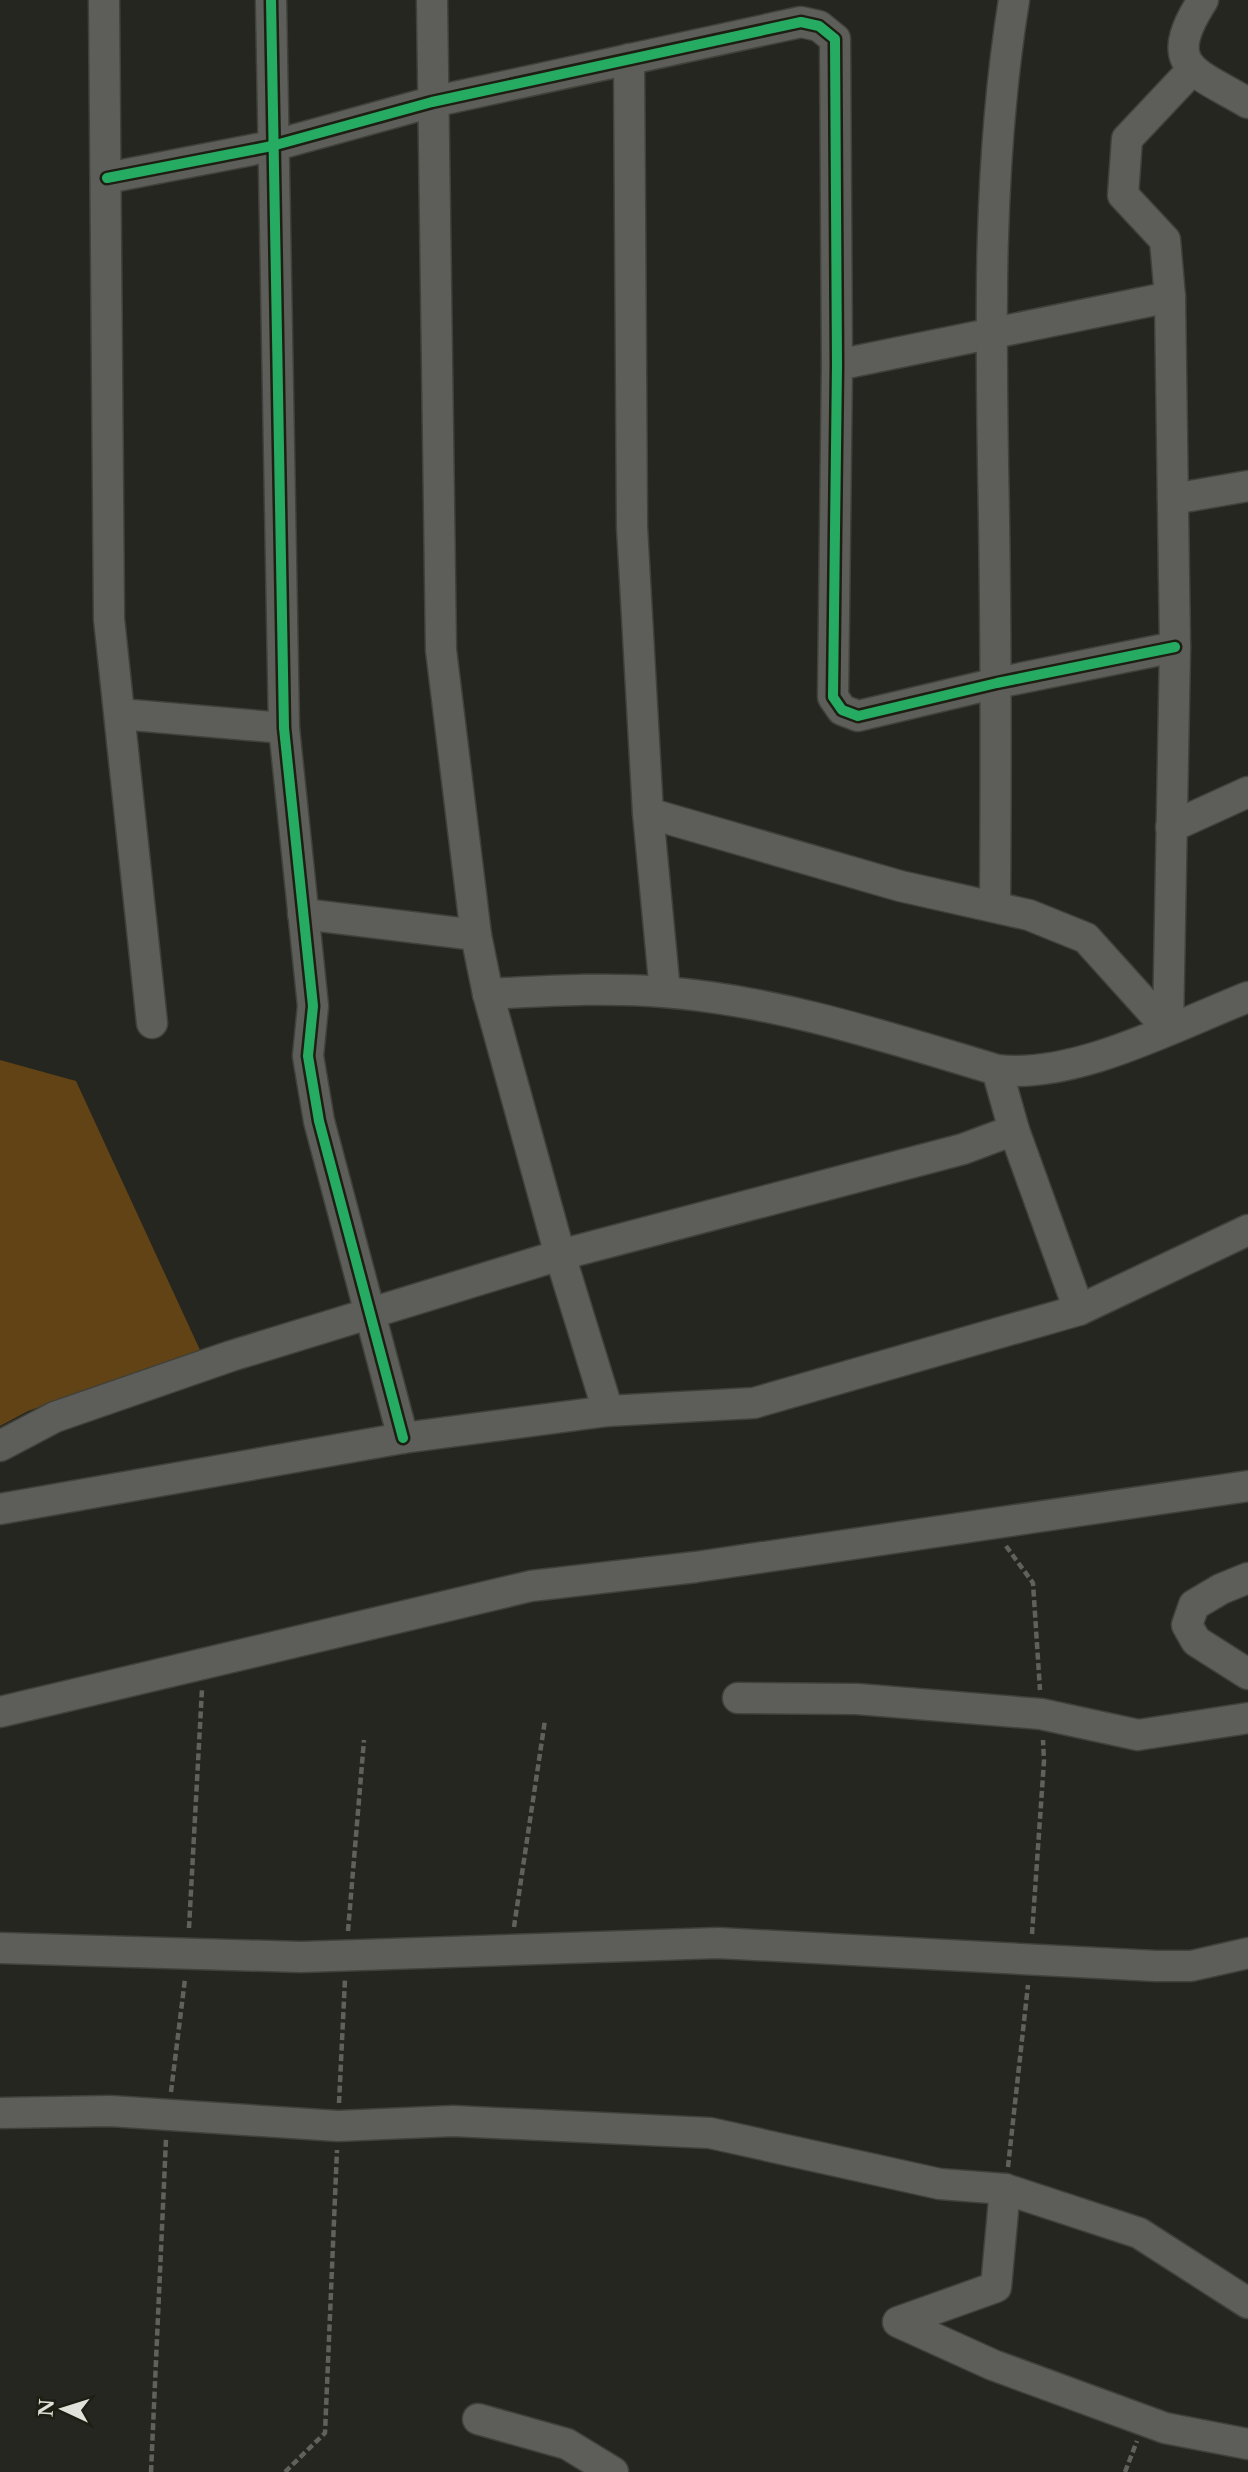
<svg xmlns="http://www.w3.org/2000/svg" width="1248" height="2472" font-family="'Libre Baskerville',serif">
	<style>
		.green { fill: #614316 }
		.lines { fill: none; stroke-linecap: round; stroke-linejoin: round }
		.minor-casing { stroke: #40413b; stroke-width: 33 }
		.path { stroke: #60615b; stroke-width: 4.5; stroke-dasharray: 7 3.5; stroke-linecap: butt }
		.minor { stroke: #5d5e59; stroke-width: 30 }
		.cycleway-casing { stroke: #1e1f13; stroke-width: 15 }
		.cycleway { stroke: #26ab63; stroke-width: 10 }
	</style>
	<rect width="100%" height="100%" fill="#25261f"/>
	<polygon class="green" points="0,1060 76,1081 200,1350 28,1411 0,1426"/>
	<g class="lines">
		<g class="minor-casing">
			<g id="minor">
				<polyline points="104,0 109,619 152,1023"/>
				<polyline points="271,0 284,728 313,1006 308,1056 319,1121 403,1438"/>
				<polyline points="432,0 441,650 476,935 488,994 560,1255 608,1411"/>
				<path d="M 1203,0 C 1160,67 1194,71 1248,103"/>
				<polyline points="629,59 632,527 648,813 665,992"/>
				<polyline points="107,178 272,146 432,102 801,22 819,26 835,39 837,365 833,697 842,710 858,716 997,683 1175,647"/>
				<polyline points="837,365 1170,297"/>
				<polyline points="1173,499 1248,486"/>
				<polyline points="120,714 284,728"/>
				<polyline points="648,813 900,886 1029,915 1086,938 1168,1029"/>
				<polyline points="1171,827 1248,792"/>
				<path d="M 995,907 C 996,778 996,648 994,519 C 991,346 986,171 1014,0"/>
				<polyline points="303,914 476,935"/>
				<path d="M 488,994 C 547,991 605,987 664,992 C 778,1001 887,1037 997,1070 C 1076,1079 1174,1026 1248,997"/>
				<polyline points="1168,1029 1175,647 1170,297 1165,240 1123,195 1127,139 1192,70"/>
				<polyline points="997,1070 1014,1130 1079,1310"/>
				<polyline points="0,1446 55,1417 231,1356 560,1255 963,1149 1014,1130"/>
				<polyline points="0,1509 403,1438 608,1411 754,1403 1079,1310 1248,1230"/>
				<polyline points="1248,1578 1221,1589 1194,1605 1187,1625 1196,1641 1248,1674"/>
				<polyline points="738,1698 857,1699 1041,1714 1138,1735 1248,1718"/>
				<polyline points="0,1712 531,1586 696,1567 1248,1486"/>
				<polyline points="0,1948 301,1957 718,1943 1156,1966 1191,1966 1248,1953"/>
				<polyline points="0,2113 110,2111 338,2126 453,2121 710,2133 940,2184 1005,2189 1139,2233 1248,2303"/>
				<polyline points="1005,2189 996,2287 898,2322 993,2365 1165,2428 1248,2444"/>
				<polyline points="478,2419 567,2444 613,2472"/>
			</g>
		</g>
		<g class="path">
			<polyline points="1006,1546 1033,1583 1040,1690"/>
			<polyline points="514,1927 545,1720"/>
			<polyline points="189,1928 202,1689"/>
			<polyline points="348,1931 364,1740"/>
			<polyline points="1032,1934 1044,1761 1043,1740"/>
			<polyline points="171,2092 185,1979"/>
			<polyline points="339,2103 345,1979"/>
			<polyline points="1008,2167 1028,1985"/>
			<polyline points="151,2472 166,2139"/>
			<polyline points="285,2472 325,2433 337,2150"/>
			<polyline points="1125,2472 1137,2441"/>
		</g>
		<use href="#minor" class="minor"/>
		<g class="cycleway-casing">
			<g id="cycleway">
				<polyline points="271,0 284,728 313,1006 308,1056 319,1121 403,1438"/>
				<polyline points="107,178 272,146 432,102 801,22 819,26 835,39 837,365 833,697 842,710 858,716 997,683 1175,647"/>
			</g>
		</g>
		<use href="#cycleway" class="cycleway"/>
	</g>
	<g transform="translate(63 2409) rotate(274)" stroke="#1e1f13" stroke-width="5" paint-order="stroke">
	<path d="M0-5L12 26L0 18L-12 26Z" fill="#e0e1d9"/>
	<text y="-10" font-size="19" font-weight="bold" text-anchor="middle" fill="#e0e1d9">N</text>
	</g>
</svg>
